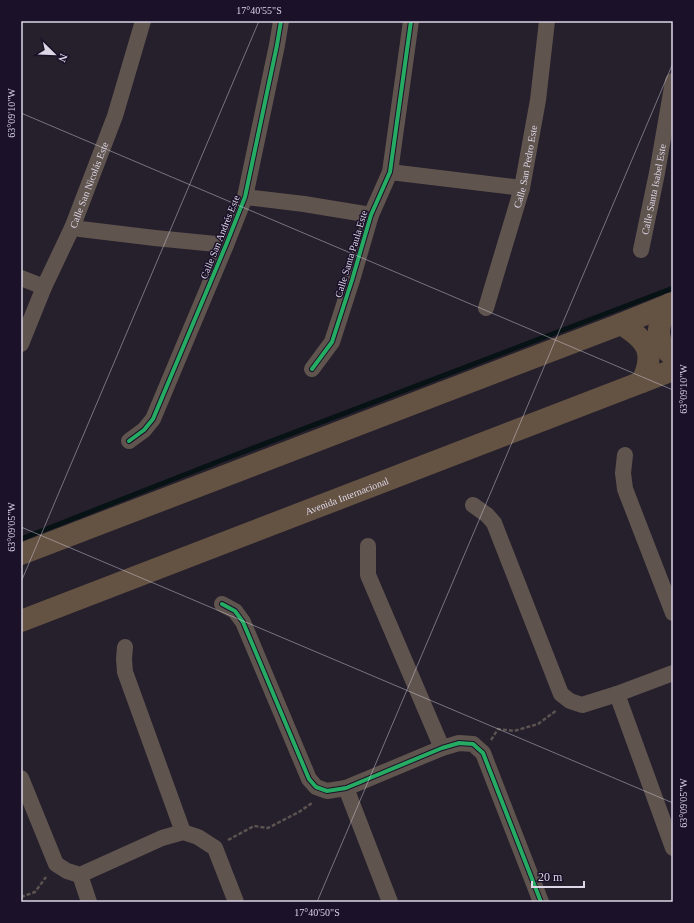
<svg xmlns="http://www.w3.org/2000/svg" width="694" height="923" font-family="'Times New Roman',serif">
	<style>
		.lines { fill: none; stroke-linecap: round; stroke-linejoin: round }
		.stream { stroke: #071215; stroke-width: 5 }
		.path { stroke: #5c5351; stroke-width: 2.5; stroke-dasharray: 4 2; stroke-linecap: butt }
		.minor { stroke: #60544e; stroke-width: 16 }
		.primary { stroke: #645242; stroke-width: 22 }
		.cycleway-casing { stroke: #1b1129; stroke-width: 6 }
		.cycleway { stroke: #26ab63; stroke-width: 4 }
		.ticks { fill: none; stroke: #dcd6e7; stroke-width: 1; stroke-opacity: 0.45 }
		.labels { text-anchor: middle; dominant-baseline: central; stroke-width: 3; stroke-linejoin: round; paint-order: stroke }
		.street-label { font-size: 10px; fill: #dcd6e7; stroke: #1b1129 }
		.neatline { fill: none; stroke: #dcd6e7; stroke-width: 1.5 }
		.ticks-label { font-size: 10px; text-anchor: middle; fill: #dcd6e7 }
	</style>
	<rect width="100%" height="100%" fill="#26202d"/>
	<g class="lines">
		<polyline class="stream" points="21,539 222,460 673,288"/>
		<g class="path">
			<polyline points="491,740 498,729 514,731 538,724 557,710"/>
			<polyline points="228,840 254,826 268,828 299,812 312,803"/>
			<polyline points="21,897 35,892 46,877"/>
		</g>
		<g class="minor">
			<polyline points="390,172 522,188"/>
			<polyline points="245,197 304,204 371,215"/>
			<polyline points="72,228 155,238 226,245"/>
			<path id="s1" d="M 641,250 L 657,173 L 673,81"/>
			<polyline points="21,278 44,287"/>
			<path id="s2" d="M 486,308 L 522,188 L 538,100 L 547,21"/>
			<path id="s3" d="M 21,344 L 44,287 L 72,228 L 115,116 L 143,21"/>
			<polyline points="312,369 332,342 352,280 371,215 390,172 411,21"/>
			<polyline points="129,441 144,430 153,419 226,245 245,197 277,45 281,21"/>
			<polyline points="625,455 623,473 625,489 673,613"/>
			<polyline points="473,505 487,515 494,523 561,694 570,701 582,705 617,694 673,673"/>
			<polyline points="368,546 368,575 442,748"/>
			<polyline points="222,604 235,611 243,622 309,779 316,787 327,791 346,788 442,748 459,743 473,744 483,753 541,902"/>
			<polyline points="125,647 124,659 125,672 183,832"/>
			<polyline points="617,694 673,848"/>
			<polyline points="21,778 56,864 67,871 80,875 162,838 183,832 198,837 215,848 236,902"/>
			<polyline points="346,788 390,902"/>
			<polyline points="80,875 89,902"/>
		</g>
		<g class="primary">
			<path d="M 670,304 C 662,317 653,332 664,347 C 666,350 669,353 673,356"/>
			<path d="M 621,324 C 647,340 656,352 642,382"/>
			<polyline points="21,554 621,324 673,303"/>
			<path id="s4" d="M 21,621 L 673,370"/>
		</g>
		<g class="cycleway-casing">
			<g id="cycleway">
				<polyline points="312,369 332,342 352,280 371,215 390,172 411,21"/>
				<polyline points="129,441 144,430 153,419 226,245 245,197 277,45 281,21"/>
				<polyline points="222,604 235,611 243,622 309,779 316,787 327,791 346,788 442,748 459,743 473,744 483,753 541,902"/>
			</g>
		</g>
		<use href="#cycleway" class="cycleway"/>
	</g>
	<path class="ticks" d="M 21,113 L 673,390M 21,527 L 673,803M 21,582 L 259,21M 317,902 L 673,63"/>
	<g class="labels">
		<g class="street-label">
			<text stroke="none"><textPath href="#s2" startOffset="147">Calle San Pedro Este</textPath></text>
			<text stroke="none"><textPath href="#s3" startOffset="173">Calle San Nicolás Este</textPath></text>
			<text stroke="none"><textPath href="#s1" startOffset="62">Calle Santa Isabel Este</textPath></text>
			<text transform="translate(220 237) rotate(-68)">Calle San Andrés Este</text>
			<text transform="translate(351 254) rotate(-73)">Calle Santa Paula Este</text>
			<text stroke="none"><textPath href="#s4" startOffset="349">Avenida Internacional</textPath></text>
		</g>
	</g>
	<rect width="694" height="923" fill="none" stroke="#1b1129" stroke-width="44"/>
	<g transform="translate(54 54) rotate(113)" stroke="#1b1129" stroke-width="3" paint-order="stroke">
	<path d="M0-3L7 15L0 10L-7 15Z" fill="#dcd6e7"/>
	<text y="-6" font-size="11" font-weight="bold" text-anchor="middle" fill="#dcd6e7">N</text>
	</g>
	<path d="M532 881v6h52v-6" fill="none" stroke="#dcd6e7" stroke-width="2"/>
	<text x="538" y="881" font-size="12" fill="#dcd6e7" stroke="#1b1129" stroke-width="3" paint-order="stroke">20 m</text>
	<rect x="22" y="22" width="650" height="879" class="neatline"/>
	<g class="ticks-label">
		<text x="259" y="14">17°40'55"S</text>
		<text transform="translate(11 113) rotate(-90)" y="4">63°09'10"W</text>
		<text transform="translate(683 389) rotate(-90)" y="4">63°09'10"W</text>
		<text transform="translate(11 527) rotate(-90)" y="4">63°09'05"W</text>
		<text transform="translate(683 803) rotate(-90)" y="4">63°09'05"W</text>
		<text x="317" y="916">17°40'50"S</text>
	</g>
</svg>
